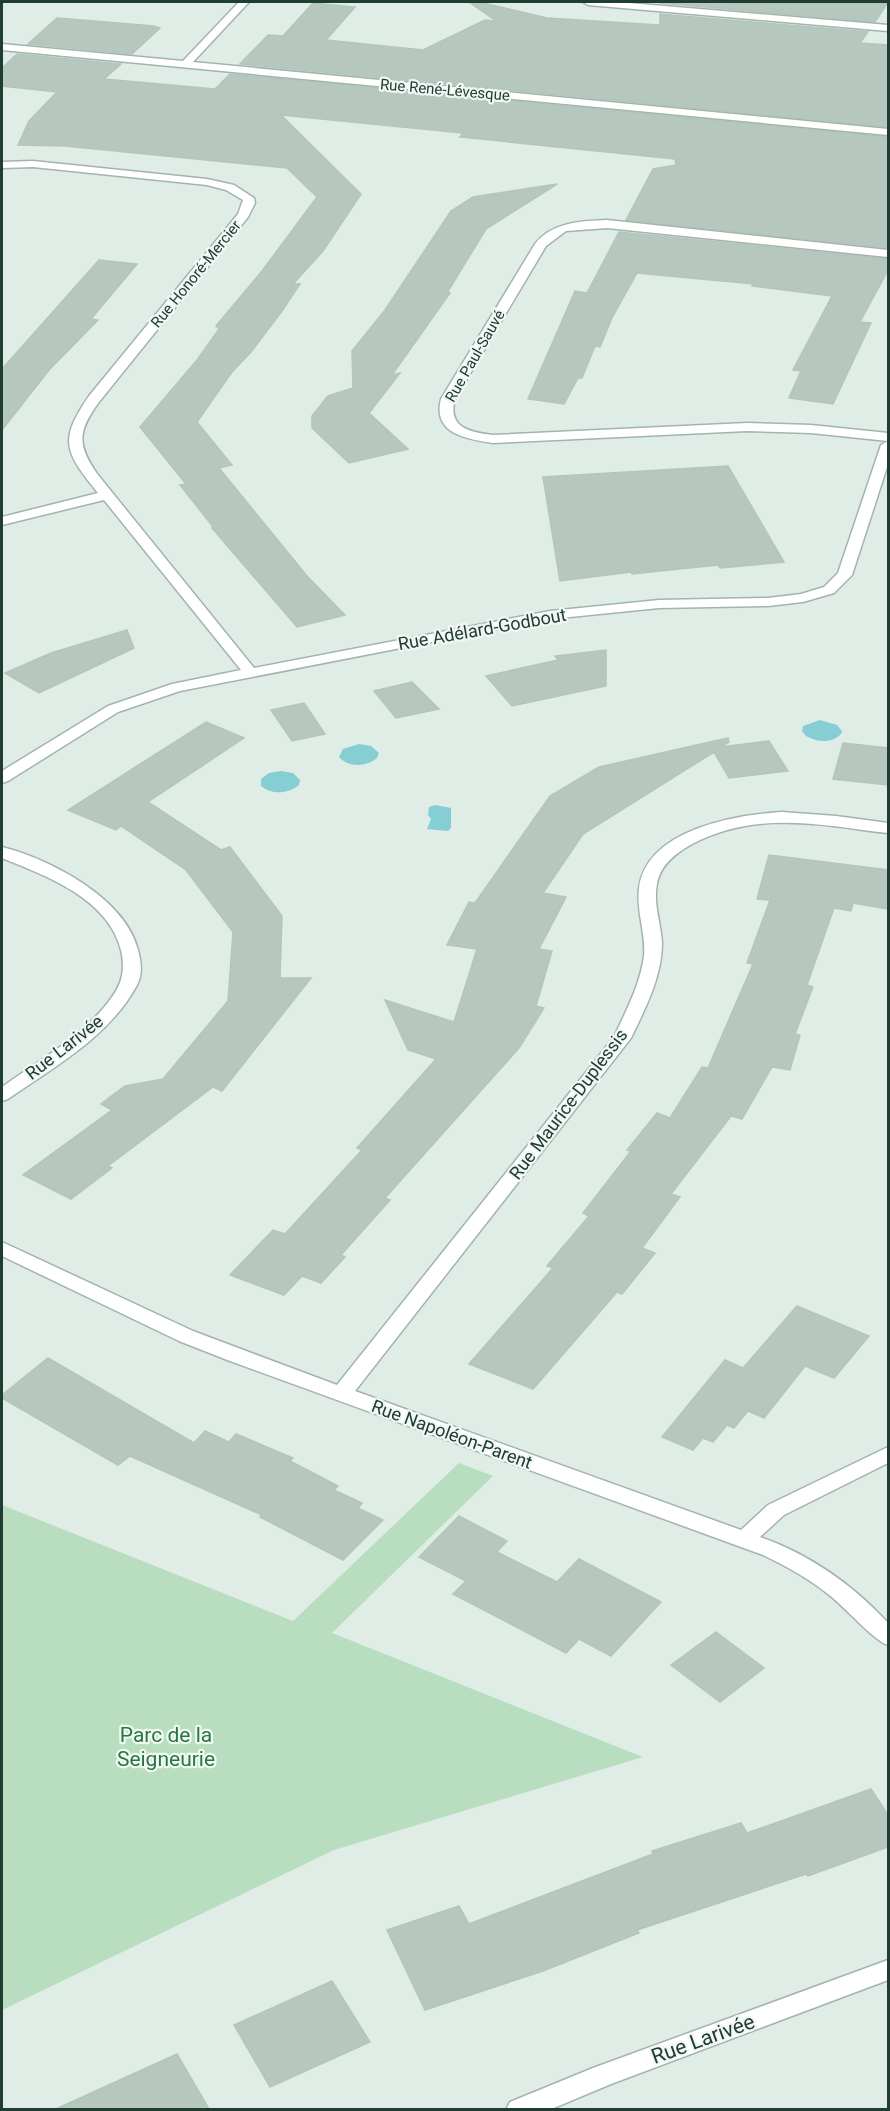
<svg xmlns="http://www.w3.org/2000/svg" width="890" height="2111" font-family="Roboto,sans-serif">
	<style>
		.green { fill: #b8debf }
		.water { fill: #85ced4 }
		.building { fill: #b6c7be; stroke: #b2c6bc; stroke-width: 1.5 }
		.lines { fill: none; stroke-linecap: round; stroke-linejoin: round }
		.minor-casing { stroke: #a3b4ad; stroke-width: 3 }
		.minor { fill: #fff; fill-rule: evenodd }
		.labels { text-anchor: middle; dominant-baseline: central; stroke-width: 4.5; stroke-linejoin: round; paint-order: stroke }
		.far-street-label { font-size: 15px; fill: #203d33; stroke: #f1f8f4 }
		.street-label { font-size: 18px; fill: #203d33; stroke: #f1f8f4 }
		.near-park-label { font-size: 21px; fill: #287640; stroke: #f1f8f4 }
		.near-street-label { font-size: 21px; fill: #203d33; stroke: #f1f8f4 }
	</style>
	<rect width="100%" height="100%" fill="#e0ece6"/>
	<polygon class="green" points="459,1463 493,1476 332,1633 643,1757 334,1850 2,2010 2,1505 293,1621"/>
	<g class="water">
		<path d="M 820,720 L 837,725 L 842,731 L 841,734 C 831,744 817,742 806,736 L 802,731 L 803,726 Z"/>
		<path d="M 359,744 L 371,746 L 379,753 L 377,758 C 366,767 349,768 339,757 L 343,749 Z"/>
		<path d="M 281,771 L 293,773 L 300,780 L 299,785 C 288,794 272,795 261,786 L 261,779 L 269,773 Z"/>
		<polygon points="435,805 451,808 451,828 448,831 427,829 431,819 428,815 429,807"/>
	</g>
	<g class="building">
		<polygon points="469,2 479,2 547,18 660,25 660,14 868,32 860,43 888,45 888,127 240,64 268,35 283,36 313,3 355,7 326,40 423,50 485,20 496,21"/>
		<polygon points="661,2 888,2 875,22 660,3"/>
		<polygon points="57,18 154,26 160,28 132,54 28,44"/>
		<polygon points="17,54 121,64 104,79 215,89 230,74 888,137 888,248 626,220 653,169 676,165 675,159 460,137 463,133 281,115 361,194 323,251 293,284 300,284 282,311 251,352 232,372 197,422 232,465 219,468 307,576 345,615 297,627 212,528 214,528 180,485 186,484 140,427 197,360 219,329 216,326 262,271 317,197 287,168 65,146 18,145 29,121 57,92 2,86 2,68"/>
		<polygon points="557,184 486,229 447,293 450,293 392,375 400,373 369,413 408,449 349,463 312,428 312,416 328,396 353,388 352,351 385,310 451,211 473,197"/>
		<polygon points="619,232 888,259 888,270 860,322 871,323 833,404 789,398 801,371 793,370 832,296 752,286 754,284 637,273 612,318 600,347 595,346 582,378 578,378 564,404 528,399 575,291 587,293"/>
		<polygon points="99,260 137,264 91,319 98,320 49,370 2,430 2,369"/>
		<polygon points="728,466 784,562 720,568 718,565 632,574 631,572 560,581 543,477"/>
		<polygon points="127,630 134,648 39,693 5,673 51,653"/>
		<polygon points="606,650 606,686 512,706 486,676 558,660 555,656"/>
		<polygon points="412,682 439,709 396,718 374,691"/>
		<polygon points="304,703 325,734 292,741 271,710"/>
		<polygon points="206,722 244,738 148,802 221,850 230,847 282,916 280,978 311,978 222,1091 213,1087 108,1166 112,1168 71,1199 23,1175 112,1110 101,1104 125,1086 163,1079 228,1001 233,932 186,870 121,826 116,830 68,810"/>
		<polygon points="728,738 729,742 721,747 769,741 788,771 729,778 714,752 583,834 543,893 566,897 539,949 552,951 536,1006 544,1008 519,1048 385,1198 390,1200 341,1255 345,1257 321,1283 302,1276 284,1295 230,1275 273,1230 285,1234 362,1150 357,1148 436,1059 408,1050 385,1000 454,1022 477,949 447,945 469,902 475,903 550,796 599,767"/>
		<polygon points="843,743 888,748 888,785 833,779"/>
		<polygon points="769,855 888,870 888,909 853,903 851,911 834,908 807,985 813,987 795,1034 800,1035 790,1070 772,1067 742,1119 731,1116 671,1194 680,1197 642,1248 655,1253 622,1294 617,1292 533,1389 469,1364 553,1268 547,1266 589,1216 583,1213 631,1151 627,1150 657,1113 670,1118 702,1067 708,1068 753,964 747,963 770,900 757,899"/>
		<polygon points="797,1306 869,1336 834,1378 805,1366 764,1418 748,1411 734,1428 727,1425 713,1442 703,1438 693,1450 662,1437 725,1360 743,1368"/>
		<polygon points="48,1358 194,1443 205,1431 229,1442 236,1434 293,1458 290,1461 338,1486 334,1490 362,1503 358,1508 383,1520 343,1560 260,1517 262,1515 130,1456 118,1465 2,1398 2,1395"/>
		<polygon points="459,1516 507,1541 497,1552 557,1582 579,1559 661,1602 611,1656 579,1639 566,1653 453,1594 466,1581 419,1557"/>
		<polygon points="716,1632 764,1668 720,1702 671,1665"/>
		<polygon points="871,1789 888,1815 888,1847 808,1876 806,1874 637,1930 639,1933 543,1971 425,2010 387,1930 459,1906 469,1924 653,1854 652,1851 741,1823 747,1833"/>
		<polygon points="332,1981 370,2042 270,2087 234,2025"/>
		<polygon points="177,2054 209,2109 56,2109"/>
	</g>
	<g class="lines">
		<g class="minor-casing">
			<g id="minor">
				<polygon points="239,2 249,2 193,62 888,129 888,135 2,50 2,44 183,61"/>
				<polygon points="583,2 617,2 888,25 888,31 588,5"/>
				<path d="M 33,161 L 207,179 L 234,185 L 254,198 L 255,203 L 248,217 L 99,402 C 77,432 77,445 98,475 L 254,668 L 550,611 L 659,600 L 768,598 L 801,594 L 824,587 L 838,573 L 881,445 L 888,441 L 811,433 L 747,431 L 493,443 C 467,439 432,434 441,399 L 535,244 C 552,222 581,221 607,220 L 888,250 L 888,257 L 607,228 L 566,231 L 546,246 L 455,399 C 447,428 470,432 493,435 L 747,423 L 811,425 L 888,433 L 888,464 L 852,575 L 834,593 L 803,602 L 768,606 L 659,608 L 550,619 L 180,691 L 118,712 L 8,781 L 2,783 L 2,771 L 108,706 L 172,684 L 241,670 L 104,500 L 2,525 L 2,517 L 98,493 C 65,452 58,441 89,396 L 238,214 L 243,200 L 226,190 L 207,185 L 33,167 L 2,168 L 2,162 Z"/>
				<path d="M 782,812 L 836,816 L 888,823 L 888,833 C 819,825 758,810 692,844 C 676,853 660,865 657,884 C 653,904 661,923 662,943 C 662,977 645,1009 631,1038 L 355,1391 L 741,1530 L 768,1505 L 888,1447 L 888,1463 L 784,1515 L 760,1537 C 809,1554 853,1585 888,1623 L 888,1645 C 875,1642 843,1605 828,1594 C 808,1578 786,1566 763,1555 L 230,1361 L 179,1341 L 2,1256 L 2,1242 L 193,1331 L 337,1385 L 614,1037 C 626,1011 640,985 644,956 C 646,933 636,911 639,888 C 647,829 736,815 782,812 Z"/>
				<path d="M 2,847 C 50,859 125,898 138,950 C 141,961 143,974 137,985 C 110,1036 54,1067 8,1099 L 2,1101 L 2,1087 C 39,1060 85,1036 112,997 C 123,982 125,968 121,950 C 108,898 46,876 2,858 Z"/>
				<polygon points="888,1960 888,1980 611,2084 549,2110 506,2110 510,2102 593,2068"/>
			</g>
		</g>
		<use href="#minor" class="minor"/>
	</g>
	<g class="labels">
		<g class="far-street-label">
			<text transform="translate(445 90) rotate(5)">Rue René-Lévesque</text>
			<text transform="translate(196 274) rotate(-51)">Rue Honoré-Mercier</text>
			<text transform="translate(475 356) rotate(-60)">Rue Paul-Sauvé</text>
		</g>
		<g class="street-label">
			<text transform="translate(482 629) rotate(-10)">Rue Adélard-Godbout</text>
			<text transform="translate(64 1047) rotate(-38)">Rue Larivée</text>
			<text transform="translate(568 1104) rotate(-53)">Rue Maurice-Duplessis</text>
			<text transform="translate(452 1434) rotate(20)">Rue Napoléon-Parent</text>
		</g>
		<g class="near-park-label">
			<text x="166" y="1735">Parc de la<tspan x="166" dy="24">Seigneurie</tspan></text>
		</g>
		<g class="near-street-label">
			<text transform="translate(703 2039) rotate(-20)">Rue Larivée</text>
		</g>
	</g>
	<rect width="890" height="2111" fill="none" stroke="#203d33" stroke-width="6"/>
</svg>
